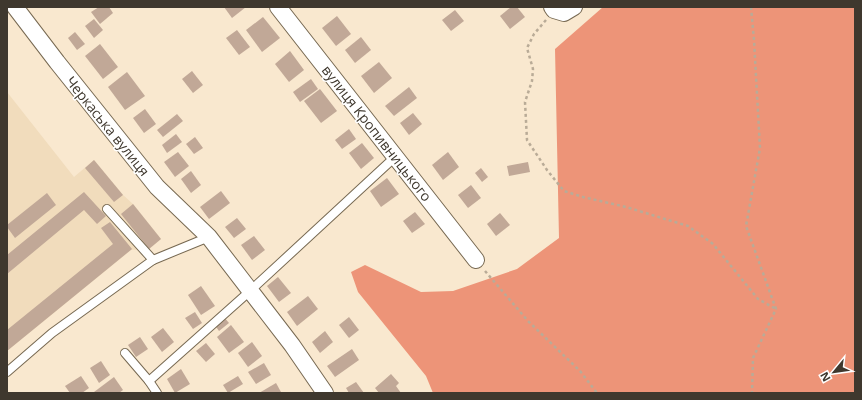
<svg xmlns="http://www.w3.org/2000/svg" width="862" height="400" font-family="'Open Sans',sans-serif">
	<style>
		.built { fill: #f1dcbc }
		.forest { fill: #ed9478 }
		.building { fill: #c1a897 }
		.lines { fill: none; stroke-linecap: round; stroke-linejoin: round }
		.service-casing { stroke: #776952; stroke-width: 10 }
		.minor-casing { stroke: #776952; stroke-width: 18 }
		.path { stroke: #b9ab97; stroke-width: 2.5; stroke-dasharray: 3 3; stroke-linecap: butt }
		.service { stroke: #fff; stroke-width: 8 }
		.minor { stroke: #fff; stroke-width: 16 }
		.labels { text-anchor: middle; dominant-baseline: central; stroke-width: 3; stroke-linejoin: round; paint-order: stroke }
		.street-label { font-size: 14px; fill: #3f382e; stroke: #fff }
	</style>
	<rect width="100%" height="100%" fill="#f9e8cf"/>
	<polygon class="built" points="7,92 74,177 94,160 123,195 133,204 161,239 149,249 131,250 7,351"/>
	<polygon class="forest" points="603,7 855,7 855,393 433,393 426,376 358,292 351,272 365,265 421,292 453,291 517,269 559,238 555,49"/>
	<g class="building">
		<polygon points="99,7 109,7 113,13 100,24 91,12"/>
		<polygon points="224,7 246,7 232,18"/>
		<polygon points="511,7 517,7 525,17 510,29 500,16"/>
		<polygon points="455,10 464,21 451,31 442,20"/>
		<polygon points="337,16 351,34 336,46 322,28"/>
		<polygon points="263,17 280,38 262,52 246,30"/>
		<polygon points="94,19 103,30 94,38 85,26"/>
		<polygon points="237,30 250,47 239,55 226,38"/>
		<polygon points="75,32 85,44 77,50 68,38"/>
		<polygon points="361,37 371,50 355,63 345,50"/>
		<polygon points="100,44 118,67 103,79 85,56"/>
		<polygon points="290,51 304,70 289,82 275,64"/>
		<polygon points="379,62 392,78 374,93 361,76"/>
		<polygon points="192,71 203,85 193,93 182,79"/>
		<polygon points="127,72 145,96 125,110 108,87"/>
		<polygon points="311,79 318,89 300,102 293,92"/>
		<polygon points="409,87 417,98 394,116 385,106"/>
		<polygon points="320,89 337,111 321,123 304,101"/>
		<polygon points="145,109 156,124 144,133 133,118"/>
		<polygon points="413,113 422,124 409,135 400,123"/>
		<polygon points="177,114 183,121 163,137 157,130"/>
		<polygon points="349,129 356,139 342,149 335,140"/>
		<polygon points="176,134 182,142 167,153 162,145"/>
		<polygon points="195,137 203,148 194,154 186,144"/>
		<polygon points="362,143 374,158 361,169 349,153"/>
		<polygon points="178,152 189,166 175,177 164,162"/>
		<polygon points="448,152 459,167 443,180 432,165"/>
		<polygon points="94,160 123,195 114,202 85,168"/>
		<polygon points="528,162 530,172 509,176 507,166"/>
		<polygon points="481,168 488,177 482,182 475,173"/>
		<polygon points="191,171 201,185 191,193 181,179"/>
		<polygon points="387,178 399,194 381,207 370,191"/>
		<polygon points="471,185 481,198 468,208 458,195"/>
		<polygon points="221,191 230,203 209,219 200,207"/>
		<polygon points="84,192 106,216 97,224 84,210 7,274 7,255"/>
		<polygon points="47,193 56,205 15,238 7,227 7,225"/>
		<polygon points="133,204 161,239 149,249 121,214"/>
		<polygon points="415,212 425,224 412,233 403,221"/>
		<polygon points="500,213 510,225 496,236 487,224"/>
		<polygon points="237,218 246,229 234,238 225,227"/>
		<polygon points="110,222 132,249 7,351 7,330 113,244 101,228"/>
		<polygon points="254,236 265,250 252,260 241,245"/>
		<polygon points="278,277 291,293 279,302 267,286"/>
		<polygon points="201,286 215,306 201,315 188,295"/>
		<polygon points="308,296 318,309 297,326 287,312"/>
		<polygon points="195,312 202,323 193,329 185,318"/>
		<polygon points="224,317 229,323 219,331 214,324"/>
		<polygon points="349,317 359,330 349,338 339,325"/>
		<polygon points="231,325 244,342 229,353 217,337"/>
		<polygon points="163,328 174,342 162,352 151,337"/>
		<polygon points="325,331 333,342 320,353 312,342"/>
		<polygon points="140,337 148,349 136,357 128,345"/>
		<polygon points="252,342 262,356 248,367 238,353"/>
		<polygon points="206,343 215,354 206,362 196,351"/>
		<polygon points="352,349 359,360 335,377 327,366"/>
		<polygon points="101,361 110,375 99,383 90,368"/>
		<polygon points="264,363 271,375 256,384 248,372"/>
		<polygon points="181,369 190,384 175,393 167,379"/>
		<polygon points="391,374 399,383 396,386 401,393 379,393 375,388"/>
		<polygon points="81,376 89,388 82,393 70,393 65,386"/>
		<polygon points="238,376 243,384 228,393 223,385"/>
		<polygon points="114,377 123,390 119,393 94,393 94,392"/>
		<polygon points="356,382 364,393 349,393 346,388"/>
		<polygon points="276,383 281,392 279,393 259,393"/>
	</g>
	<g class="lines">
		<g class="service-casing">
			<g id="service">
				<polyline points="107,209 153,260"/>
				<polyline points="125,353 149,381 157,393"/>
				<polyline points="7,372 52,333 153,260 209,237"/>
				<polyline points="149,381 250,291 395,157"/>
			</g>
		</g>
		<g class="minor-casing">
			<g id="minor">
				<polyline points="15,7 57,62 157,187 209,237 292,345 325,393"/>
				<polyline points="278,7 476,260"/>
				<polyline points="552,7 554,10 564,13 574,7"/>
			</g>
		</g>
		<g class="path">
			<polyline points="751,7 754,40 760,148 746,226 776,309 753,358 752,393"/>
			<polyline points="546,20 534,34 527,48 533,69 532,81 525,102 527,140 547,170 564,191 583,197 626,207 688,226 713,244 758,299 776,309"/>
			<polyline points="485,271 528,321 580,371 597,393"/>
		</g>
		<use href="#service" class="service"/>
		<use href="#minor" class="minor"/>
	</g>
	<g class="labels">
		<g class="street-label">
			<text transform="translate(108 126) rotate(51)">Черкаська вулиця</text>
			<text transform="translate(377 133) rotate(52)">вулиця Кропивницького</text>
		</g>
	</g>
	<rect width="862" height="400" fill="none" stroke="#3f382e" stroke-width="16"/>
	<g transform="translate(834 372) rotate(241)" stroke="#ffffff" stroke-width="3" paint-order="stroke">
	<path d="M0-3L7 15L0 10L-7 15Z" fill="#3f382e"/>
	<text y="-6" font-size="11" font-weight="bold" text-anchor="middle" fill="#3f382e">N</text>
	</g>
</svg>
